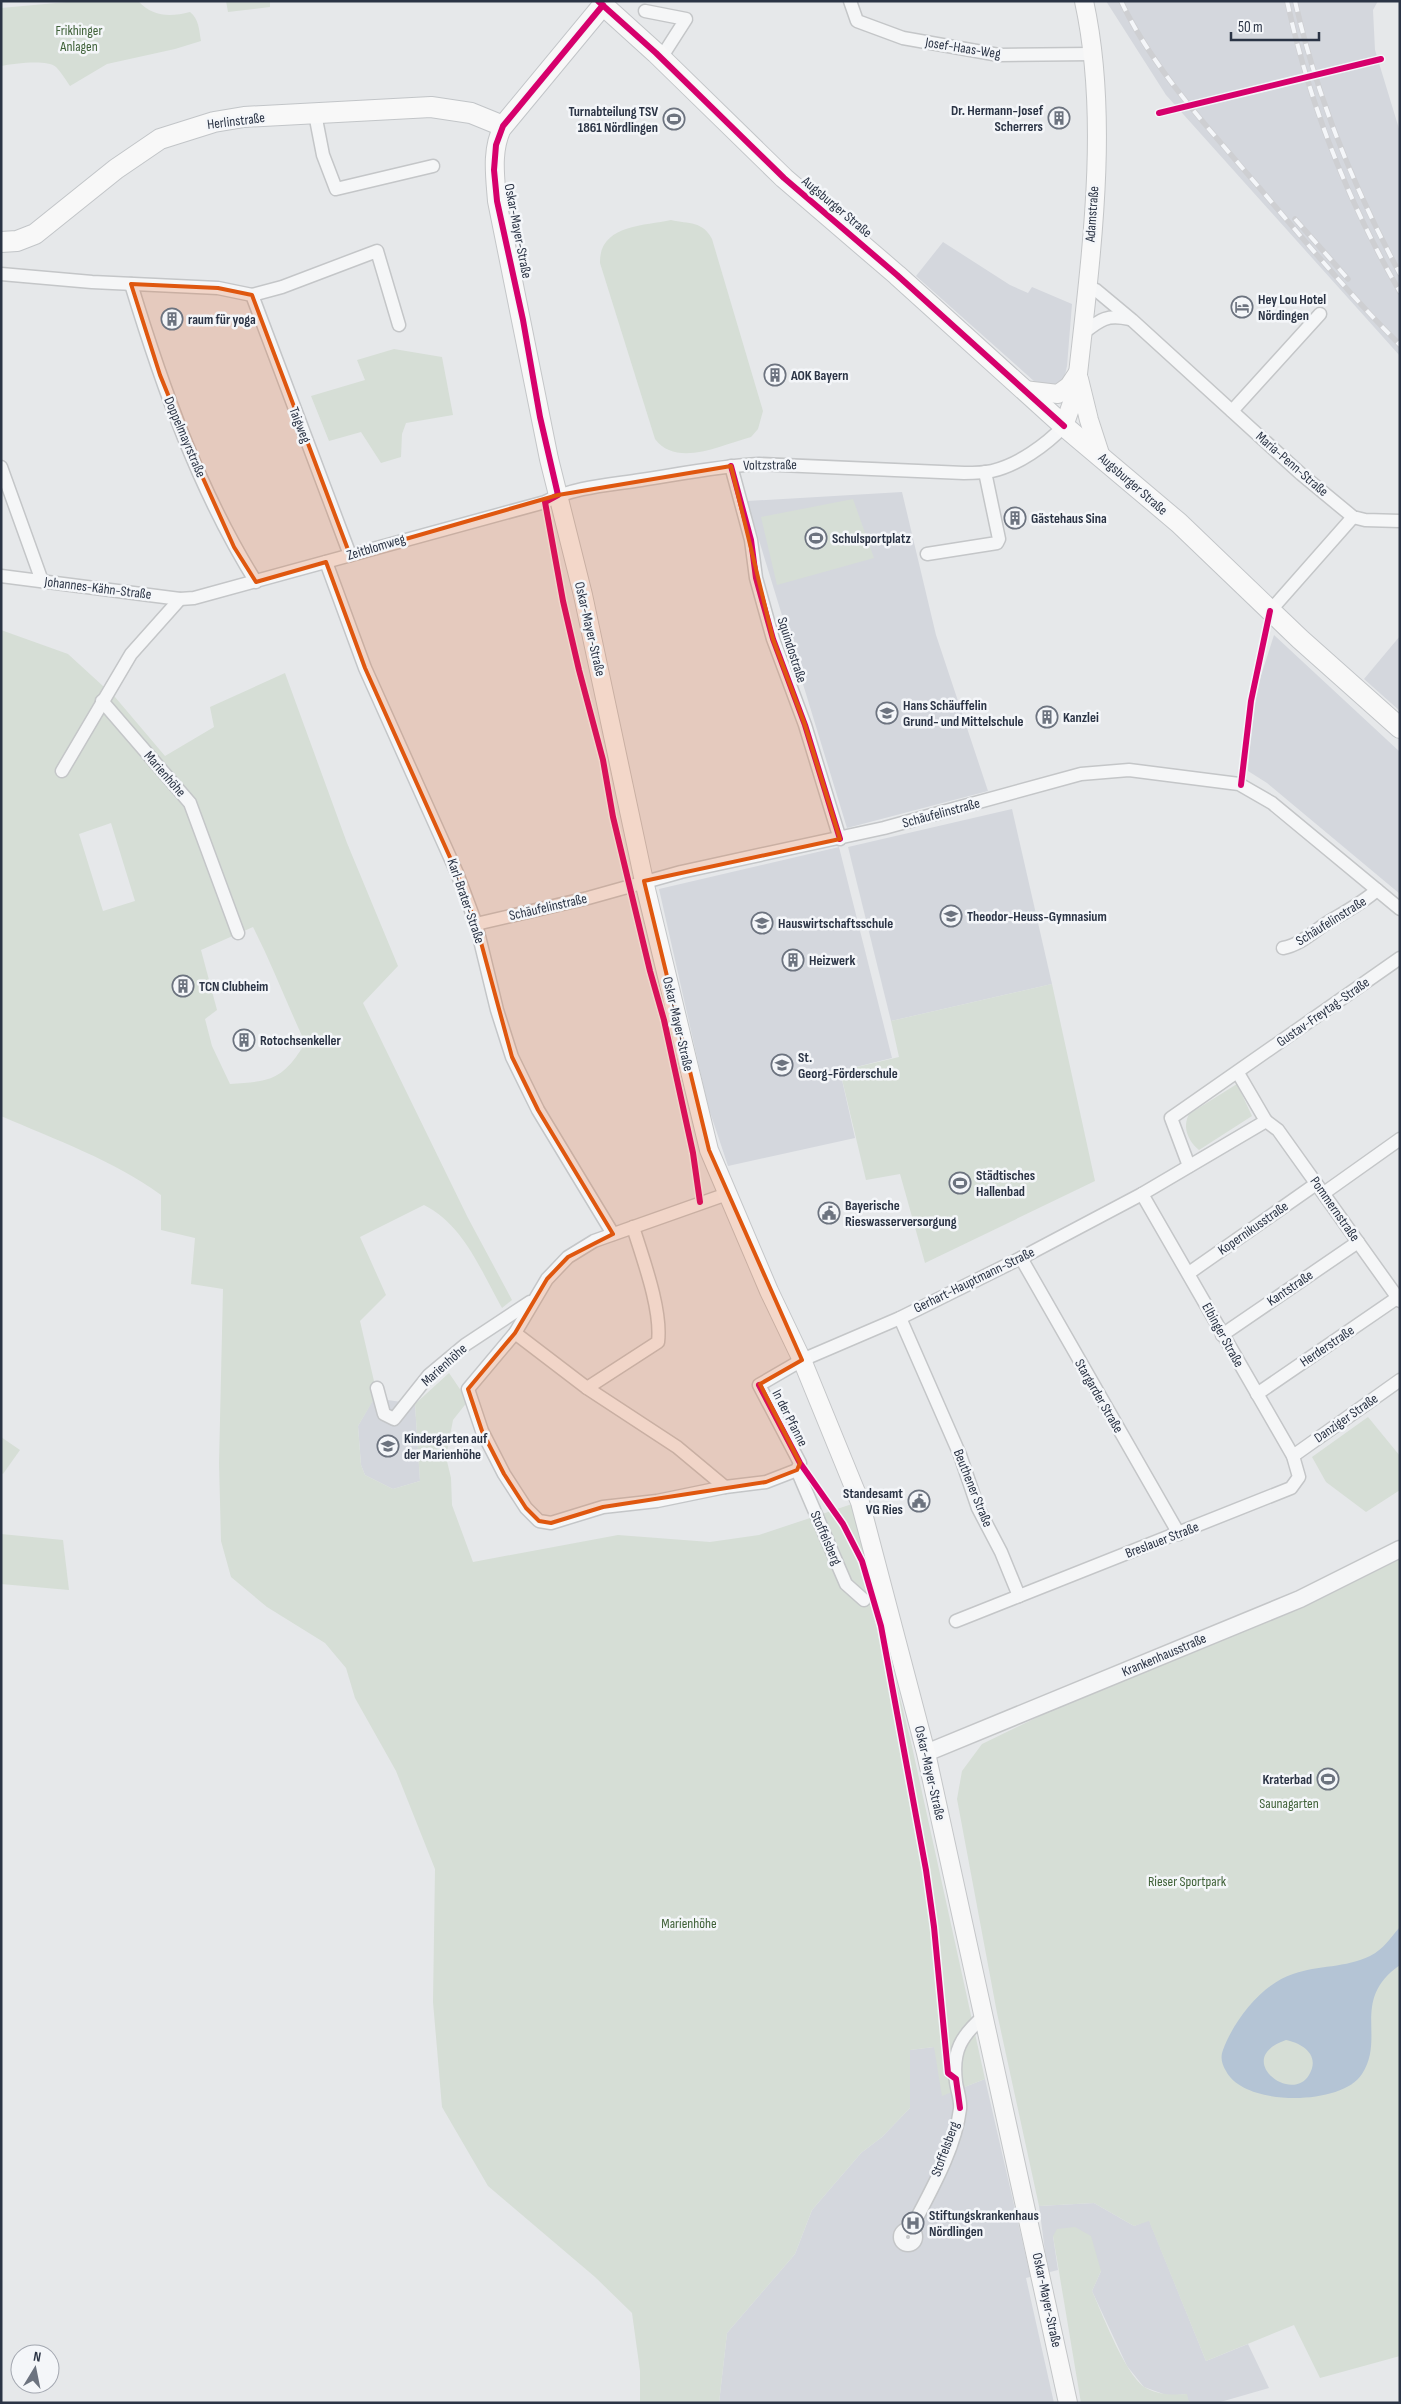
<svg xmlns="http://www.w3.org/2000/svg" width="1401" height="2404" font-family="'Sofia Sans Condensed',sans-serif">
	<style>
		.built { fill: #d4d7dd }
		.green { fill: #d6ded6; fill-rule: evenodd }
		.water { fill: #b4c4d5; fill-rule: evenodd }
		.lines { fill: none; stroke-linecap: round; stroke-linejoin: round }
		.minor-casing { stroke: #c4c6c8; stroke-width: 15 }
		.tertiary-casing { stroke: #c4c6c8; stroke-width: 19 }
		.secondary-casing { stroke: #c4c6c8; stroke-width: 20 }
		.primary-casing { stroke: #c2c5c8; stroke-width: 22 }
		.minor { stroke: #f5f6f7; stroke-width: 12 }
		.tertiary { stroke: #f5f6f7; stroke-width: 16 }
		.secondary { stroke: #f8f8f8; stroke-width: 18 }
		.primary { stroke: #f8f8f8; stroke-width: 20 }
		.rail-casing { stroke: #cecfd2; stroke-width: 5.5 }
		.rail { stroke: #f4f6f9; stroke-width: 4; stroke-dasharray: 11; stroke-linecap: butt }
		.cycleway-casing { stroke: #f4f6f9; stroke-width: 9 }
		.cycleway { stroke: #d6006c; stroke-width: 6 }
		.marked { fill: #df570f; fill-opacity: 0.2; stroke: #df570f; stroke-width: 4; stroke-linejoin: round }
		.labels { text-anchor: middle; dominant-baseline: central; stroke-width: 5; stroke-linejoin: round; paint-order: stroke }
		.park-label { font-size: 14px; fill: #3f6138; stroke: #f4f6f9 }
		.street-label { font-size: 14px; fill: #2b3445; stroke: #f4f6f9 }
		.poi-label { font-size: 14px; font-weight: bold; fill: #2b3445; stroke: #f4f6f9; text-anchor: start }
	</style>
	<rect width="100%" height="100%" fill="#e6e8ea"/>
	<g class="built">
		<polygon points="1106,1 1378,1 1373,10 1375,50 1400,132 1400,356 1166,95"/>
		<polygon points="943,242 1010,285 1028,293 1032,287 1072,304 1067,366 1064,379 1051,386 1035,382 916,276"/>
		<polygon points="902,492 936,635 988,791 847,828 747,501"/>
		<polygon points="1274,635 1400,752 1400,894 1267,783 1248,771 1250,733 1258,685"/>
		<polygon points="1400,636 1400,711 1364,679"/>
		<polygon points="1012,809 1052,984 891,1021 848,847"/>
		<polygon points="839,847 892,1058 840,1071 855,1138 728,1166 708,1106 659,889"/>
		<polygon points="374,1398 415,1404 420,1481 393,1489 365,1475 361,1465 358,1426"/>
		<polygon points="934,2047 962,2088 985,2079 1029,2270 1047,2266 1039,2206 1094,2203 1134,2226 1149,2220 1206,2361 1248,2344 1269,2388 1217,2403 1189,2403 1186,2394 1169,2396 1144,2387 1127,2366 1092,2291 1101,2271 1053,2236 1058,2270 1026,2278 1054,2403 719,2403 727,2333 795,2254 812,2210 861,2153 882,2137 910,2108 910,2050"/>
	</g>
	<g class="green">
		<path d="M 78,1 L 138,1 C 153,17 170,17 190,12 C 199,19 199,30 201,41 L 175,49 L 107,64 L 70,86 C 66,80 61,72 56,67 C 46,59 14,64 1,66 L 1,8 Z"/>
		<polygon points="226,1 270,1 270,7 228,12"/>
		<path d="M 671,220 C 689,224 703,221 712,239 L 763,411 L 758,429 L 751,437 C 721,445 677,468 655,439 L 600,263 C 599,225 643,226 671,220 Z"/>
		<polygon points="394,349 442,357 453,415 406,423 402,434 401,457 381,463 361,432 329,441 311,396 365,380 357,360"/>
		<polygon points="853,499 874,558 777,585 761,517"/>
		<path d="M 1,630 L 68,654 L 115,697 L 165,756 L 214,727 L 210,707 L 285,673 L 347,843 L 398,966 L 363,1003 L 468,1218 L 512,1300 L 502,1308 C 481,1271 464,1225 424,1205 L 360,1237 L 386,1295 L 360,1321 L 377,1394 L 358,1426 L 361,1465 L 365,1475 L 393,1489 L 420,1481 L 415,1404 L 449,1373 L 468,1401 L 453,1420 L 446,1457 L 451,1478 L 452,1505 L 473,1562 L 618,1535 L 710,1542 L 759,1535 L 852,1504 L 911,1742 L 985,2079 L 942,2096 L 934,2047 L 910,2050 L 910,2108 L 882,2137 L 861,2153 L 812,2210 L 795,2254 L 727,2333 L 719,2403 L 640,2403 L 640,2371 L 632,2313 L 595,2277 L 488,2186 L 442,2107 L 433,2002 L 435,1869 L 396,1771 L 355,1698 L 346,1668 L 325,1643 L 267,1607 L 231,1577 L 221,1541 L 219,1463 L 223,1289 L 191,1284 L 195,1238 L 161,1230 L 161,1195 C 113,1160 56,1140 1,1116 ZM 111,823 L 135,901 L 103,911 L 79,834 ZM 253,927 C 272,964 286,1002 304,1040 C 304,1047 300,1051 296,1057 C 276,1084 260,1081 230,1084 L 212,1046 L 205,1019 L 217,1010 L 201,950 Z"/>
		<polygon points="1052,984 1095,1181 925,1263 900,1174 866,1180 840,1071 899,1057 891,1021"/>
		<path d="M 1237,1084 L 1252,1116 L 1199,1150 C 1188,1141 1182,1127 1189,1114 Z"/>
		<polygon points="1368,1417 1400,1456 1400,1490 1366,1512 1326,1482 1312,1457"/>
		<polygon points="1,1437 20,1450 3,1474 1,1473"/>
		<polygon points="1,1534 63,1540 69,1590 1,1584"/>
		<polygon points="1400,1542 1400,2356 1320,2378 1294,2325 1206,2361 1149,2221 1134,2226 1094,2203 1039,2206 997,2013 957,1799 962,1771 982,1744"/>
		<path d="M 1075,2227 L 1091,2236 L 1101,2271 L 1092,2291 C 1102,2313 1126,2377 1146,2388 C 1159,2395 1172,2395 1187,2394 L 1189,2403 L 1081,2403 L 1053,2236 L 1057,2229 Z"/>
	</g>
	<path class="water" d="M 1400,1927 L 1400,1965 C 1350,2000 1386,2037 1362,2074 C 1342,2106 1244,2107 1226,2071 C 1222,2064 1220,2058 1223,2050 C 1234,2020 1262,1984 1293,1974 C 1318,1965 1346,1968 1370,1956 C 1384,1949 1390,1938 1400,1927 ZM 1286,2040 C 1302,2043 1321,2055 1309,2075 C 1291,2105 1232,2058 1286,2040 Z"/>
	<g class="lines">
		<g class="minor-casing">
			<g id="minor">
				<polyline points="850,1 857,21 903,38 999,55 1093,54"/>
				<polyline points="645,11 686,19 661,58"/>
				<polyline points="315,114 323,155 336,189 433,166"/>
				<polyline points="1,274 92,282 218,288 252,295 350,555"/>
				<path d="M 131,284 C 162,386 199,491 256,582"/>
				<polyline points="1086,286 1096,290 1132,320 1301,474 1353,517 1365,520 1400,521"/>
				<polyline points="252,295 282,287 377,251 399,325"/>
				<path d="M 1082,334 C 1100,320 1106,314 1129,319"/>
				<polyline points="1232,411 1320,314"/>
				<polyline points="731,466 751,540 756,578 773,639 805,725 840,839"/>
				<polyline points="1,467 42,581"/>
				<polyline points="927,554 997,543 999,539 985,472"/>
				<polyline points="326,562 365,668 457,873 476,924 497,1010 512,1057 538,1110 613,1234"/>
				<path d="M 1,576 L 180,599 L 194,598 L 545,502 C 574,487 609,485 641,480 C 680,474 719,466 759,464 L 964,473 C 973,473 983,473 992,471 C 1018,465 1046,445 1064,426"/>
				<polyline points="1270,611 1353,517"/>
				<polyline points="102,701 190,803 238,933"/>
				<polyline points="62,771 131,654 180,599"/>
				<polyline points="476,924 588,898 681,872 884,828 1081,774 1129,770 1239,784 1272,803 1400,909"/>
				<path d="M 1283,948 C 1301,945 1315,930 1330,921 C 1347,911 1362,903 1377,890"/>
				<polyline points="1266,1121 1278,1130 1400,1301"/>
				<polyline points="1189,1166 1171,1118 1400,958"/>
				<polyline points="1324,1193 1400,1139"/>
				<polyline points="727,1194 594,1241 568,1257 547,1279 515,1333 468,1389 482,1431 504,1474 526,1508 539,1521 551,1523 603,1507 657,1501 725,1487 766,1482 797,1470 800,1463 759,1385 802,1360 900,1318 1021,1258 1142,1194 1266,1121 1238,1073"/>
				<polyline points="1021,1258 1179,1534"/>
				<polyline points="1189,1273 1316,1184"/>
				<polyline points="900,1318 960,1455 978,1508 1001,1552 1019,1596 956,1621"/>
				<polyline points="515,1333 587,1388 677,1447 725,1487"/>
				<polyline points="1222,1335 1358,1242"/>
				<polyline points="377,1388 384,1414 394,1419 429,1375 465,1345 530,1302"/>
				<path d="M 587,1388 L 658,1342 C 662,1310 643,1259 633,1227"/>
				<polyline points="1257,1394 1397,1298"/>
				<polyline points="1293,1456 1400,1380"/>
				<polyline points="797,1470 846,1584 864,1600"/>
				<polyline points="1019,1596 1291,1488 1299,1477 1293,1456 1142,1194"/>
				<circle cx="908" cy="2237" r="8"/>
				<path d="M 911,2229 C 930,2192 955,2150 960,2109 C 961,2100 957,2090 956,2082 C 952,2051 961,2036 984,2016"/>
			</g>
		</g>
		<g class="tertiary-casing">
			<polyline id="tertiary" points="926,1753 1300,1599 1400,1549"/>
		</g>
		<g class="secondary-casing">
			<g id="secondary">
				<path d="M 503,126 C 491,150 495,175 497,201 L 549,459 L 583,595 L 644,881 L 709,1150 L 769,1291 L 802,1360 L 860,1502 L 926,1753 L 1068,2403"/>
				<polyline points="1079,379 1089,420 1101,457"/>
				<polyline points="1024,390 1058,394 1069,386 1077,374"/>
				<path d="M 1064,426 L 1075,394 L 1078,374 C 1091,255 1110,119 1084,1"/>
			</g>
		</g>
		<g class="primary-casing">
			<polyline id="primary" points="1,242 17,241 35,234 116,169 160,139 214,122 244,117 431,107 471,113 503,126 603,5 656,53 784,178 897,275 1064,426 1179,523 1300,639 1400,728"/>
		</g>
		<use href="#minor" class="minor"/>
		<use href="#tertiary" class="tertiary"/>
		<use href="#secondary" class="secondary"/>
		<use href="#primary" class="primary"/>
		<g class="rail-casing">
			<g id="rail">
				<path d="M 1121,1 C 1152,67 1204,123 1251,178 C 1299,234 1347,292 1400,345"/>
				<path d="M 1287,1 C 1309,103 1348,202 1400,292"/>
				<path d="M 1295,1 C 1317,98 1354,188 1400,274"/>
				<polyline points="1295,219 1348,279"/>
			</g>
		</g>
		<use href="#rail" class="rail"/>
		<g class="cycleway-casing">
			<g id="cycleway">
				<polyline points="598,1 656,53 784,178 897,275 1064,426"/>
				<polyline points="603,5 503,126 496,145 494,170 497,201 523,320 540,417 558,495 545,502 563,601 579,670 603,760 613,817 650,971 664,1020 693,1153 700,1202"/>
				<polyline points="1159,113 1381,59"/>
				<polyline points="731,466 751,540 756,578 773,639 805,725 840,839"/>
				<polyline points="1241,785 1251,701 1270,611"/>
				<polyline points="759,1385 800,1463 843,1524 862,1561 881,1626 926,1870 934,1927 948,2073 956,2079 960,2108"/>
			</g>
		</g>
		<use href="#cycleway" class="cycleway"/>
	</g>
	<path class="marked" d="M 131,284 L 218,288 L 252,295 L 350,555 L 558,495 L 731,466 L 773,639 L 805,725 L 840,839 L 644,881 L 709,1150 L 802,1360 L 760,1384 L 800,1463 L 797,1470 L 766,1482 L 603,1507 L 551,1523 L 539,1521 L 526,1508 L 504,1474 L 482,1431 L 468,1389 L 515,1333 L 547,1279 L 568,1257 L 613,1234 L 538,1110 L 512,1057 L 476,924 L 457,873 L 365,668 L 326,562 L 256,582 L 234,547 L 193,456 L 160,375 Z"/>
	<defs>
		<g id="building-ring" transform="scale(1.125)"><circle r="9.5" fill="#f4f6f9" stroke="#6c737f" stroke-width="1.5"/><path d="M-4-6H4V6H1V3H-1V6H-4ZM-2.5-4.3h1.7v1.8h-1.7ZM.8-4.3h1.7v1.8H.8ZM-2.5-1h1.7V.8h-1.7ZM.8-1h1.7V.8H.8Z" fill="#6c737f"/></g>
		<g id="stadium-ring" transform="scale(1.125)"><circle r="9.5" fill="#f4f6f9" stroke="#6c737f" stroke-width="1.5"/><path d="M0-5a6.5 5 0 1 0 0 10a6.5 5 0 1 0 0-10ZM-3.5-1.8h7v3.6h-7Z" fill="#6c737f"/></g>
		<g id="hotel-ring" transform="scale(1.125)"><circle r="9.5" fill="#f4f6f9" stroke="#6c737f" stroke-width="1.5"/><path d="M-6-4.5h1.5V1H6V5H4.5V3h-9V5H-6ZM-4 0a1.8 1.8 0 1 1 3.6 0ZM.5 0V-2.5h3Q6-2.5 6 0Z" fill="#6c737f"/></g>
		<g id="school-ring" transform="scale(1.125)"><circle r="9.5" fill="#f4f6f9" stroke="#6c737f" stroke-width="1.5"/><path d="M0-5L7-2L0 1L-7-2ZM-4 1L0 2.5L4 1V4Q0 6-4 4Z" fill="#6c737f"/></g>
		<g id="civic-ring" transform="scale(1.125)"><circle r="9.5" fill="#f4f6f9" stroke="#6c737f" stroke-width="1.5"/><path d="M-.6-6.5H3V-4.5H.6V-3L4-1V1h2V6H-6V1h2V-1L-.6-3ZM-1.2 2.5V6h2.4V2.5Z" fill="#6c737f"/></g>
		<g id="hospital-ring" transform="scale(1.125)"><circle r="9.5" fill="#f4f6f9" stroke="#6c737f" stroke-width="1.5"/><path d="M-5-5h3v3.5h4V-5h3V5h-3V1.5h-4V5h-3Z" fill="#6c737f"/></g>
	</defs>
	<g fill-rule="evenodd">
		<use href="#building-ring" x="1059" y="118"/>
		<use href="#stadium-ring" x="674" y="119"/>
		<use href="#hotel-ring" x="1242" y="307"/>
		<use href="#building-ring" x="172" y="319"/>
		<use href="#building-ring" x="775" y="375"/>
		<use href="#building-ring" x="1015" y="518"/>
		<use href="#stadium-ring" x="816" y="538"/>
		<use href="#school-ring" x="887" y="713"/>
		<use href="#building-ring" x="1047" y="717"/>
		<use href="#school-ring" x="951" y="916"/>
		<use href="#school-ring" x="762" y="923"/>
		<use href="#building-ring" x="793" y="960"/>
		<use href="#building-ring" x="183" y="986"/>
		<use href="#building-ring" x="244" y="1040"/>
		<use href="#school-ring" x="782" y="1065"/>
		<use href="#stadium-ring" x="960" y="1183"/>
		<use href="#civic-ring" x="829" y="1213"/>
		<use href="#school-ring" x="388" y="1446"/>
		<use href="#civic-ring" x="919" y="1501"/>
		<use href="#stadium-ring" x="1328" y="1779"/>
		<use href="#hospital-ring" x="913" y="2223"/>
	</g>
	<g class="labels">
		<g class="park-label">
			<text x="79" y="30">Frikhinger<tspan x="79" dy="16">Anlagen</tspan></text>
			<text x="1289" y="1803">Saunagarten</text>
			<text x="1187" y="1881">Rieser Sportpark</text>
			<text x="689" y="1923">Marienhöhe</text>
		</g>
		<g class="street-label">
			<text transform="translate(963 48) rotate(9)">Josef-Haas-Weg</text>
			<text transform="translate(236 121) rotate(-7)">Herlinstraße</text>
			<text transform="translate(837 207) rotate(40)">Augsburger Straße</text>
			<text transform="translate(1092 214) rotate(-86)">Adamstraße</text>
			<text transform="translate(518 231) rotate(79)">Oskar-Mayer-Straße</text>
			<text transform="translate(300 425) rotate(69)">Taigweg</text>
			<text transform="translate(185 437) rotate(67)">Doppelmayrstraße</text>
			<text transform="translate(1292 464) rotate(41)">Maria-Penn-Straße</text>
			<text transform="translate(770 465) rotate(-1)">Voltzstraße</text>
			<text transform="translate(1133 484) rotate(41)">Augsburger Straße</text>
			<text transform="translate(376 547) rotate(-17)">Zeitblomweg</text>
			<text transform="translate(98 588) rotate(7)">Johannes-Kähn-Straße</text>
			<text transform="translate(590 629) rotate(77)">Oskar-Mayer-Straße</text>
			<text transform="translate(792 650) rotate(72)">Squindostraße</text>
			<text transform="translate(165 774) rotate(49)">Marienhöhe</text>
			<text transform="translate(941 813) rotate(-15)">Schäufelinstraße</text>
			<text transform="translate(466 901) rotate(71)">Karl-Brater-Straße</text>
			<text transform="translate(548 907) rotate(-13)">Schäufelinstraße</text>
			<text transform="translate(1331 921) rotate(-32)">Schäufelinstraße</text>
			<text transform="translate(1323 1012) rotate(-35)">Gustav-Freytag-Straße</text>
			<text transform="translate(678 1024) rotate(77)">Oskar-Mayer-Straße</text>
			<text transform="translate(1335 1209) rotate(55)">Pommernstraße</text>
			<text transform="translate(1253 1228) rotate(-35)">Kopernikusstraße</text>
			<text transform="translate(974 1280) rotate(-26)">Gerhart-Hauptmann-Straße</text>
			<text transform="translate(1290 1288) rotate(-34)">Kantstraße</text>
			<text transform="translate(1223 1335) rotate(61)">Elbinger Straße</text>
			<text transform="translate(1327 1346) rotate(-34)">Herderstraße</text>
			<text transform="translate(444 1365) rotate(-42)">Marienhöhe</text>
			<text transform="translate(1099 1396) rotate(60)">Stargarder Straße</text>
			<text transform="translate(790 1418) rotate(63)">In der Pfanne</text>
			<text transform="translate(1346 1418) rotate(-35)">Danziger Straße</text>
			<text transform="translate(973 1488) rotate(68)">Beuthener Straße</text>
			<text transform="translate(826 1538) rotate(66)">Stoffelsberg</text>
			<text transform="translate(1162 1540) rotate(-21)">Breslauer Straße</text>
			<text transform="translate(1164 1655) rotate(-23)">Krankenhausstraße</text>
			<text transform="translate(930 1773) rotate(77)">Oskar-Mayer-Straße</text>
			<text transform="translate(945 2149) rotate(-70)">Stoffelsberg</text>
			<text transform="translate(1047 2300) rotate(78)">Oskar-Mayer-Straße</text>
		</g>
		<g class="poi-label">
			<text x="1043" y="110" text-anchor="end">Dr. Hermann-Josef<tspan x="1043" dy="16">Scherrers</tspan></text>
			<text x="658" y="111" text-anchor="end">Turnabteilung TSV<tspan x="658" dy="16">1861 Nördlingen</tspan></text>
			<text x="1258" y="299">Hey Lou Hotel<tspan x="1258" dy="16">Nördingen</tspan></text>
			<text x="188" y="319">raum für yoga</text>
			<text x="791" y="375">AOK Bayern</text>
			<text x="1031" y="518">Gästehaus Sina</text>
			<text x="832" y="538">Schulsportplatz</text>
			<text x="903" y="705">Hans Schäuffelin<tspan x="903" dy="16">Grund- und Mittelschule</tspan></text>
			<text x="1063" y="717">Kanzlei</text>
			<text x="967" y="916">Theodor-Heuss-Gymnasium</text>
			<text x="778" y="923">Hauswirtschaftsschule</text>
			<text x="809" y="960">Heizwerk</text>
			<text x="199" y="986">TCN Clubheim</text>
			<text x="260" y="1040">Rotochsenkeller</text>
			<text x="798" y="1057">St.<tspan x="798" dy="16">Georg-Förderschule</tspan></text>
			<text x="976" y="1175">Städtisches<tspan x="976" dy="16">Hallenbad</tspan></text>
			<text x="845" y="1205">Bayerische<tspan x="845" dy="16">Rieswasserversorgung</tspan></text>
			<text x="404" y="1438">Kindergarten auf<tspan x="404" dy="16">der Marienhöhe</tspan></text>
			<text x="903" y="1493" text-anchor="end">Standesamt<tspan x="903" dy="16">VG Ries</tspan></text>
			<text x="1312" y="1779" text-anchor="end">Kraterbad</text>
			<text x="929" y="2215">Stiftungskrankenhaus<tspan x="929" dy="16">Nördlingen</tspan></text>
		</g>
	</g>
	<rect width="1401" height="2404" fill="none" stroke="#2b3445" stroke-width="5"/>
	<g transform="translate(35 2369) rotate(10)"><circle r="24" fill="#f4f6f9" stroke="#a4a8b1"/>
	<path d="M0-4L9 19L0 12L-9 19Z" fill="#6c737f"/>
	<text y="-8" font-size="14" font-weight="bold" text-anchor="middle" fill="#2b3445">N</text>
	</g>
	<path d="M1231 32v8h88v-8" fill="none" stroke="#2b3445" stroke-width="2.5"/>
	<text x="1238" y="32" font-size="15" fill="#2b3445" stroke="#f4f6f9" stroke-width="4" paint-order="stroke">50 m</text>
</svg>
